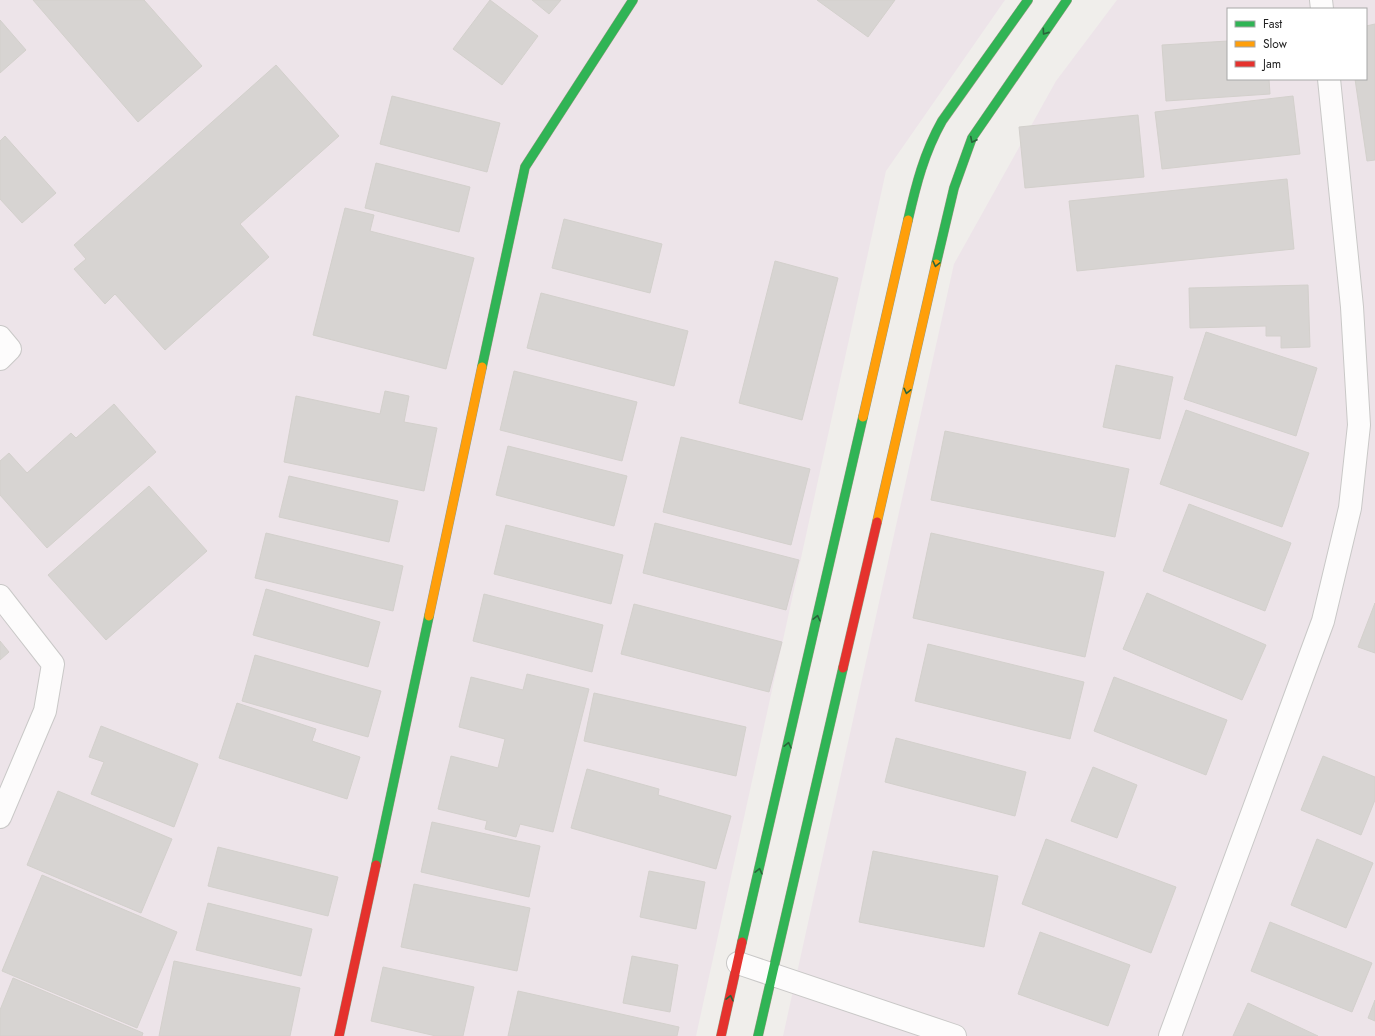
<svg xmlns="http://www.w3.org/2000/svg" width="1375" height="1036" font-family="Jost,sans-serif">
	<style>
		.industrial { fill: #ede4e9; fill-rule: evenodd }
		.building { fill: #d7d4d2; stroke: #d3d0cc }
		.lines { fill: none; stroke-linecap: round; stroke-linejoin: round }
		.street-casing { stroke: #c9c8c7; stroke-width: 24 }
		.fast-casing { stroke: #999a82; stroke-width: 10 }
		.slow-casing { stroke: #999a82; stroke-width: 10 }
		.jam-casing { stroke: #999a82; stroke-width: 10 }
		.street { stroke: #fdfcfc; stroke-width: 22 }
		.fast { stroke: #30b455; stroke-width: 9 }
		.slow { stroke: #ff9f0a; stroke-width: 9 }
		.jam { stroke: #e5322d; stroke-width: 9 }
		.oneway { stroke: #286439 }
	</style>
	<rect width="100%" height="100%" fill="#f0eeeb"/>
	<g class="industrial">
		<polygon points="0,0 1005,0 886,171 696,1036 0,1036"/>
		<path d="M 1117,0 L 1375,0 L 1375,1036 L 783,1036 L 954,264 L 1056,81 ZM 1228,9 L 1366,9 L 1366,79 L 1228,79 Z"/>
	</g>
	<g class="building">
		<polygon points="33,0 144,0 202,66 138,122"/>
		<polygon points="490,0 538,36 502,85 453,49"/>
		<polygon points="532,0 561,0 549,14"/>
		<polygon points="817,0 895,0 868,37"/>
		<polygon points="0,20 26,50 0,73"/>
		<polygon points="1375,24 1375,160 1367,161 1355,79 1366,79 1366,26"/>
		<polygon points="1228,41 1228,79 1269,79 1270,94 1166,101 1162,45"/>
		<polygon points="276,65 339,136 240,224 269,257 165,350 115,294 105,304 74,269 86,259 74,245"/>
		<polygon points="392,96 500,123 487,172 380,144"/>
		<polygon points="1293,96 1300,154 1162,169 1155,112"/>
		<polygon points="1138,115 1144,177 1025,188 1019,127"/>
		<polygon points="5,136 56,193 22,223 0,199 0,141"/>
		<polygon points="376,163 470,187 459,232 365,208"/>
		<polygon points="1287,179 1294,249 1077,271 1069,201"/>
		<polygon points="345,208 374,215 370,231 474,258 446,369 313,335"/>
		<polygon points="564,219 662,244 650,293 552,268"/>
		<polygon points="775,261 838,278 802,420 739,403"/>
		<polygon points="1308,285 1310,347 1281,348 1281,336 1266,336 1266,326 1190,328 1189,288"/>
		<polygon points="541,293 688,331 674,386 527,348"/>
		<polygon points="1206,332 1317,368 1296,436 1184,399"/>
		<polygon points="1116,365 1173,377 1160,439 1103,427"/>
		<polygon points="514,371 637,402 622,461 500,430"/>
		<polygon points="385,391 409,396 404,422 437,428 424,491 284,462 296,396 380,414"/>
		<polygon points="114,404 156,452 47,548 0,495 0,461 9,453 27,473 71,433 76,438"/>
		<polygon points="1186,410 1309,453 1282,527 1160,484"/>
		<polygon points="945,431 1129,469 1115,537 931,500"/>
		<polygon points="681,437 810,469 791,545 663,512"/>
		<polygon points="508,446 627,476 614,526 496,495"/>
		<polygon points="289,476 398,501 389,542 279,517"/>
		<polygon points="149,486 207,551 106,640 48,575"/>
		<polygon points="1189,504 1291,543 1265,611 1163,571"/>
		<polygon points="655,523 799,560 786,610 643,573"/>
		<polygon points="506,525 623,555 611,604 494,574"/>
		<polygon points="266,533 403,566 393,611 255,578"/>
		<polygon points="931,533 1104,572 1085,657 913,618"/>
		<polygon points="266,589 380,622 368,667 253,635"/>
		<polygon points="1147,593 1266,645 1242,700 1123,649"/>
		<polygon points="484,594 603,625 592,672 473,641"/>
		<polygon points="1375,603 1375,653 1358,647"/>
		<polygon points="634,604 782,642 769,692 621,654"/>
		<polygon points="0,641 9,652 0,660"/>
		<polygon points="928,644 1084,682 1070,739 915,701"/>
		<polygon points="255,655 381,691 368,737 242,701"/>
		<polygon points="527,674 589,689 553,832 520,824 516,837 485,829 487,821 438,809 451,756 498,768 505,739 459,727 471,677 523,690"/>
		<polygon points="1114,677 1227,720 1206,775 1094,731"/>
		<polygon points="594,693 746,727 736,776 584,741"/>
		<polygon points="237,703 316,729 312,741 360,757 347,799 219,758"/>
		<polygon points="101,726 198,764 174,827 91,794 104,762 89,757"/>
		<polygon points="896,738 1026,772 1015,816 885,782"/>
		<polygon points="1323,756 1375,777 1375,800 1361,835 1301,810"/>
		<polygon points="1093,767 1137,785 1117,838 1071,821"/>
		<polygon points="587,769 659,789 658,795 731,816 716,869 571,828"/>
		<polygon points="58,791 172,839 141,913 27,865"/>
		<polygon points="432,822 540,846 529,897 421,872"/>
		<polygon points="1046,839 1176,887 1151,953 1022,904"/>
		<polygon points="1317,839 1373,863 1346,928 1291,905"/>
		<polygon points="218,847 338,877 328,916 208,886"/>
		<polygon points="873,851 998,876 984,947 859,922"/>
		<polygon points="649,871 705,882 696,929 640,917"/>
		<polygon points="42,875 177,932 137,1028 2,971"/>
		<polygon points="414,884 530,908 517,971 401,947"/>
		<polygon points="208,903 312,929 301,976 196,950"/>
		<polygon points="1270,922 1372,963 1352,1012 1251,971"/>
		<polygon points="1040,932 1130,965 1108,1026 1018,994"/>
		<polygon points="632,956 678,965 670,1012 623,1003"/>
		<polygon points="174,961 300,988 290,1036 159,1036"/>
		<polygon points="383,967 474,987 463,1036 436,1036 371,1021"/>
		<polygon points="13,978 143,1033 142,1036 0,1036 0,1010"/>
		<polygon points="518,991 679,1027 677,1036 508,1036"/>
		<polygon points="1375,1000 1375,1021 1368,1018"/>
		<polygon points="1248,1003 1318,1036 1233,1036"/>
	</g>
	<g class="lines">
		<g class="street-casing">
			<g id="street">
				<polyline points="1321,0 1322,9"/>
				<polyline points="0,337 10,349 0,359"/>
				<polyline points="0,596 53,664 45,711 0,817"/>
				<polyline points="738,963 955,1036"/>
				<polyline points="1170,1036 1323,621 1350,508 1359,425 1352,307 1329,79"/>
			</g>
		</g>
		<g class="fast-casing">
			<g id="fast">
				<path d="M 908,220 C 916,185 924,153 942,121 L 1028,0"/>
				<polyline points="936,264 954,188 972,138 1067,0"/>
				<polyline points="482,367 525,167 633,0"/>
				<polyline points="376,865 429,616"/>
				<polyline points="742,942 863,417"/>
				<polyline points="758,1036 843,668"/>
			</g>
		</g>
		<g class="slow-casing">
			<g id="slow">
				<polyline points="863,417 908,220"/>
				<polyline points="877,522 936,264"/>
				<polyline points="429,616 482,367"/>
			</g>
		</g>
		<g class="jam-casing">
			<g id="jam">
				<polyline points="843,668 877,522"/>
				<polyline points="339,1036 376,865"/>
				<polyline points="721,1036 742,942"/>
			</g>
		</g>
		<use href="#street" class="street"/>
		<use href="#fast" class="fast"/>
		<use href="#slow" class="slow"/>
		<use href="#jam" class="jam"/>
	</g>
	<defs><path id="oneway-chevron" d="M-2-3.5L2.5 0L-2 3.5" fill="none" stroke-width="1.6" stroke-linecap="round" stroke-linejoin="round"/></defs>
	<g class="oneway">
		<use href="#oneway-chevron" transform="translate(1045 32) rotate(125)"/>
		<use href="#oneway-chevron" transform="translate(973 140) rotate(117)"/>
		<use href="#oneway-chevron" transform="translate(936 264) rotate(103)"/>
		<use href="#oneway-chevron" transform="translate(907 391) rotate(103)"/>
		<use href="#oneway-chevron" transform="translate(817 618) rotate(-77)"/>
		<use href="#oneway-chevron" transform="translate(788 745) rotate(-77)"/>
		<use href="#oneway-chevron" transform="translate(759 871) rotate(-77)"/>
		<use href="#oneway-chevron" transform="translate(730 998) rotate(-77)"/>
	</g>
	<rect x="1227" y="8" width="140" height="72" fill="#ffffff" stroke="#a7a7a7"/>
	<rect x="1235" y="21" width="20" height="6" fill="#30b455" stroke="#a7a7a7"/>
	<text x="1263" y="28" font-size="12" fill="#222222">Fast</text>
	<rect x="1235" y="41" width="20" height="6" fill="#ff9f0a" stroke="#a7a7a7"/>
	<text x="1263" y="48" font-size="12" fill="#222222">Slow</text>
	<rect x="1235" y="61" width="20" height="6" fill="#e5322d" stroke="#a7a7a7"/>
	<text x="1263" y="68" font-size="12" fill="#222222">Jam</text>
</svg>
